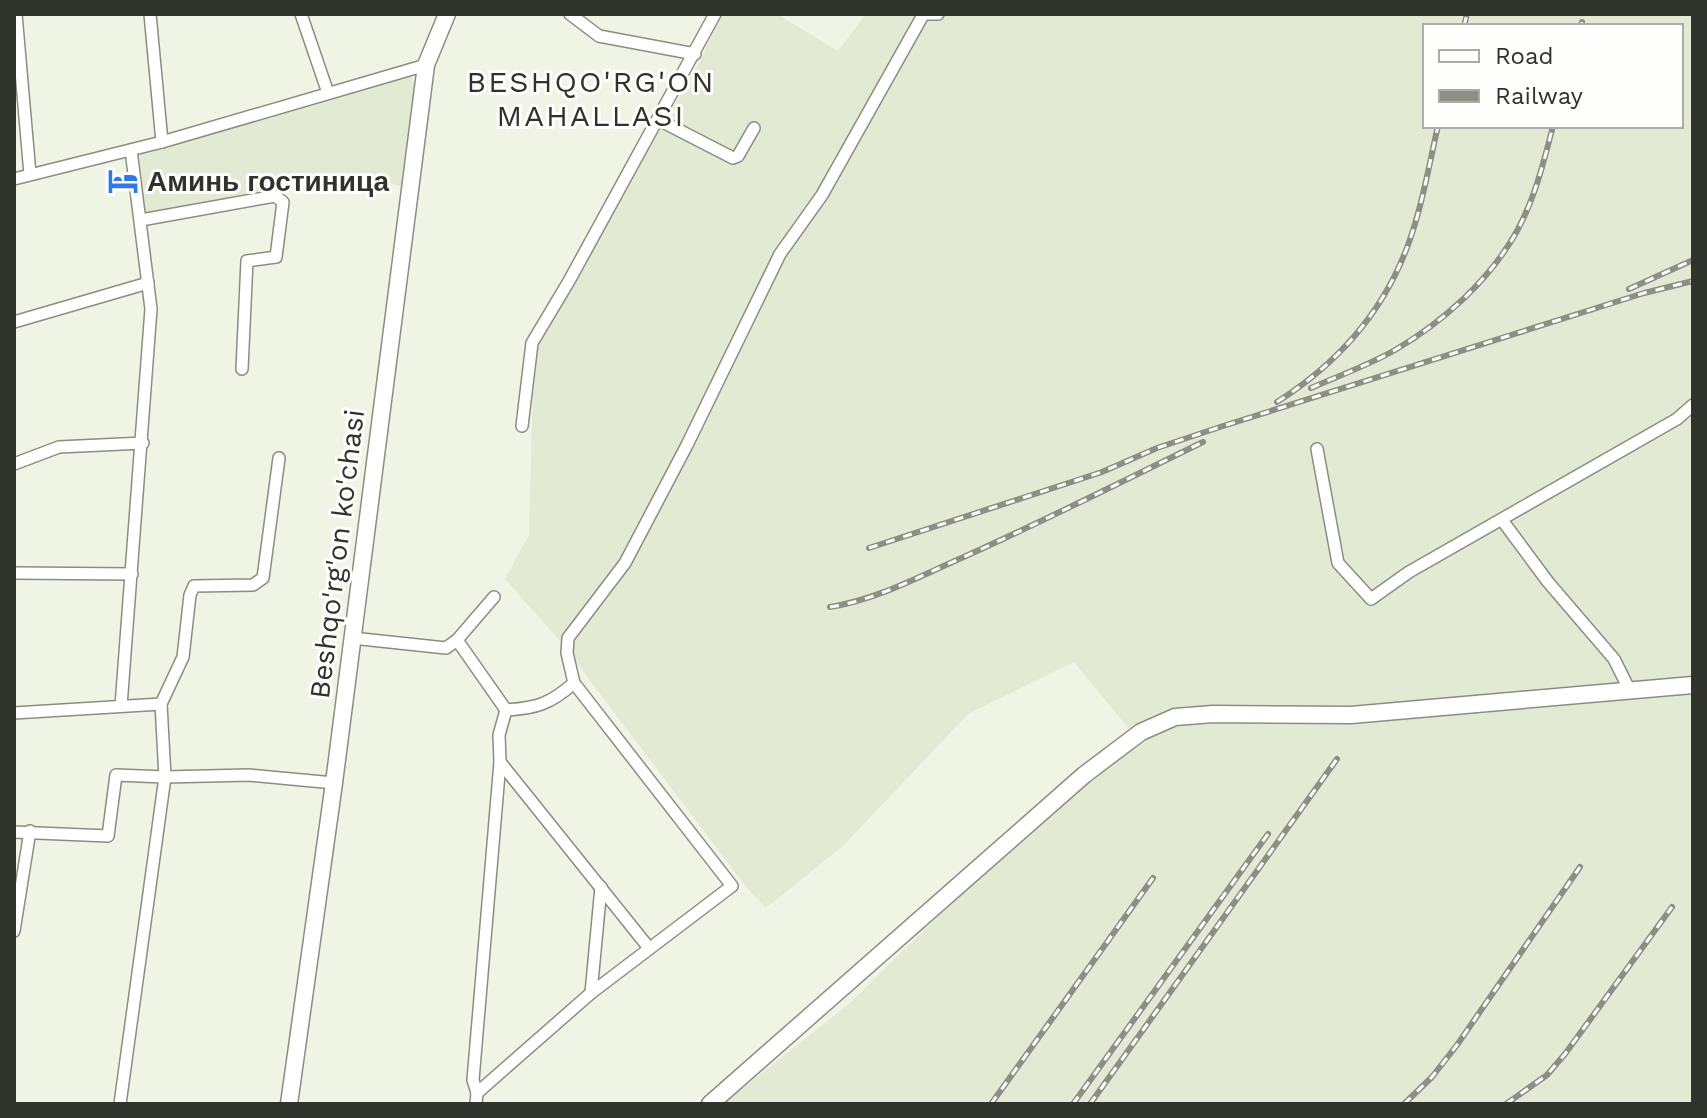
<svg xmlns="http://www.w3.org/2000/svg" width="1707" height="1118" font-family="'Work Sans',sans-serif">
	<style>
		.built { fill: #e3ead4; fill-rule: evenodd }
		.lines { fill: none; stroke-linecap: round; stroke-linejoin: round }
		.street-casing { stroke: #8a8e81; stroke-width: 14 }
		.secondary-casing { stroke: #8a8e81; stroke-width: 19 }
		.street { stroke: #fff; stroke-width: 11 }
		.secondary { stroke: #fff; stroke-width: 16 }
		.rail-casing { stroke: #8b8f84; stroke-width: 6 }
		.rail { stroke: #fefffc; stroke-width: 3; stroke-dasharray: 9; stroke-linecap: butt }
		.labels { text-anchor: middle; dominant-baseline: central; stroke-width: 6; stroke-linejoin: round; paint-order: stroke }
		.poi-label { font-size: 28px; font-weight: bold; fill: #30322c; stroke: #fefffc; text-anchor: start }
		.street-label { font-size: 28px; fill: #30322c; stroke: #fefffc }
		.neighbourhood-label { font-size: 30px; letter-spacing: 2px; fill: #30322c; stroke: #fefffc }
	</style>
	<rect width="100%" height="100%" fill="#eff4e5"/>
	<g class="built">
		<path d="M 722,14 L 777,14 L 838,51 L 866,14 L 1693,14 L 1693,1104 L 723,1104 L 850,1003 L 982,873 L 1138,740 L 1074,662 L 968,714 L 844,845 L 766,908 L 747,888 L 560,641 L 505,579 L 529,535 L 534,347 L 700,61 ZM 1425,26 L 1681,26 L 1681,126 L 1425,126 Z"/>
		<polygon points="411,74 418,96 406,187 373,180 279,184 272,193 149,214 146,212 139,153 298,109"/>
	</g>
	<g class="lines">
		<g class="street-casing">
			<g id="street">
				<polyline points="16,14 30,174"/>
				<polyline points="150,14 162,142"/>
				<polyline points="301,14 328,93"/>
				<polyline points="570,14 599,36 695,54"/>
				<polyline points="922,14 938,14"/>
				<polyline points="659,120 733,158 738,156 754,128"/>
				<polyline points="14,179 162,142 426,65"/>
				<polyline points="141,220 275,196 283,202 276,257 247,261 242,369"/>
				<polyline points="14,322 148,283"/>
				<polyline points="522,426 532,343 569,281 715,14"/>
				<polyline points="1317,449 1338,563 1371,599 1409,572 1677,419 1693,405"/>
				<polyline points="14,464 59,447 143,443"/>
				<polyline points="1502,520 1548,582 1614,659 1629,689"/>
				<polyline points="14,573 132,574"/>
				<polyline points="352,638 446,648 457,640 494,597"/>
				<polyline points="457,640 506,710"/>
				<polyline points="121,706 151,309 131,150"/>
				<path d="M 506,710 C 537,708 550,704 574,683"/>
				<polyline points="14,713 161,704"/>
				<polyline points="500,762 649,948"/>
				<polyline points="14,832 108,836 116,775 165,777 249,775 334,783"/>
				<polyline points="14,931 30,831"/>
				<polyline points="591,993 601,887"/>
				<polyline points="477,1093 591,993 732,886 574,683 567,653 568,638 625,563 687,445 780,254 822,195 923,15"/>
				<polyline points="120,1104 165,777 161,704 183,657 190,595 194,586 253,585 263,578 279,458"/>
				<polyline points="476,1104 477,1093 473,1080 500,762 499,735 506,710"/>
			</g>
		</g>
		<g class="secondary-casing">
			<g id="secondary">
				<polyline points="289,1104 334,783 426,65 447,14"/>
				<polyline points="710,1104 1084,775 1141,732 1175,717 1213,714 1351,715 1693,685"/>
			</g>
		</g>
		<use href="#street" class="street"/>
		<use href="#secondary" class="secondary"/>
		<g class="rail-casing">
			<g id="rail">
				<polyline points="1464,26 1467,14"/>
				<polyline points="1581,26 1582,22"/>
				<polyline points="1629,289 1693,260"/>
				<path d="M 1311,388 C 1338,376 1369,365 1395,350 C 1443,322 1490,280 1517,231 C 1535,198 1544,161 1553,126"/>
				<path d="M 1277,402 C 1337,364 1383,313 1408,245 C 1422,207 1429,165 1438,126"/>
				<polyline points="869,548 1102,472 1157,448 1220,427 1644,293 1693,281"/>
				<path d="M 830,607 C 875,600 916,578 957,560 C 1040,523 1121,482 1203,442"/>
				<polyline points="991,1104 1153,878"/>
				<polyline points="1073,1104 1268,834"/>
				<polyline points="1090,1104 1337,759"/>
				<polyline points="1404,1104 1432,1077 1457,1045 1580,867"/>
				<polyline points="1506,1104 1547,1075 1565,1054 1672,907"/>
			</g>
		</g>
		<use href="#rail" class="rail"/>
	</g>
	<defs>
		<g id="hotel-bare" transform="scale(2.4)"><path d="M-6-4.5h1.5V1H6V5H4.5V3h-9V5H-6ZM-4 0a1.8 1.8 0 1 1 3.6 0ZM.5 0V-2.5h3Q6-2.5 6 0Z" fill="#2f7ae7" stroke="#fefffc" stroke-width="2.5" paint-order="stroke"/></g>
	</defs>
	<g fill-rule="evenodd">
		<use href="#hotel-bare" x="123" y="181"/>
	</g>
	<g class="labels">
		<g class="poi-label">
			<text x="147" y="181">Аминь гостиница</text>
		</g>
		<g class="street-label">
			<text transform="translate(337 554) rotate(-83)">Beshqo'rg'on ko'chasi</text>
		</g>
		<g class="neighbourhood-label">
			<text x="591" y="81">BESHQO'RG'ON<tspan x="591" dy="34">MAHALLASI</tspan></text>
		</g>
	</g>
	<rect width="1707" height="1118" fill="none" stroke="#30322c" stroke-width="32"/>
	<rect x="1423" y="24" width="260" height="104" fill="#fefffc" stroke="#acada9" stroke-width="2"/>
	<rect x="1439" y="50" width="40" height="12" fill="#ffffff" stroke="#acada9" stroke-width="2"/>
	<text x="1495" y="64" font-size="24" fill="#30322c">Road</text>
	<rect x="1439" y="90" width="40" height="12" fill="#8b8f84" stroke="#acada9" stroke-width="2"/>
	<text x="1495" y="104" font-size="24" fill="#30322c">Railway</text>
</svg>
